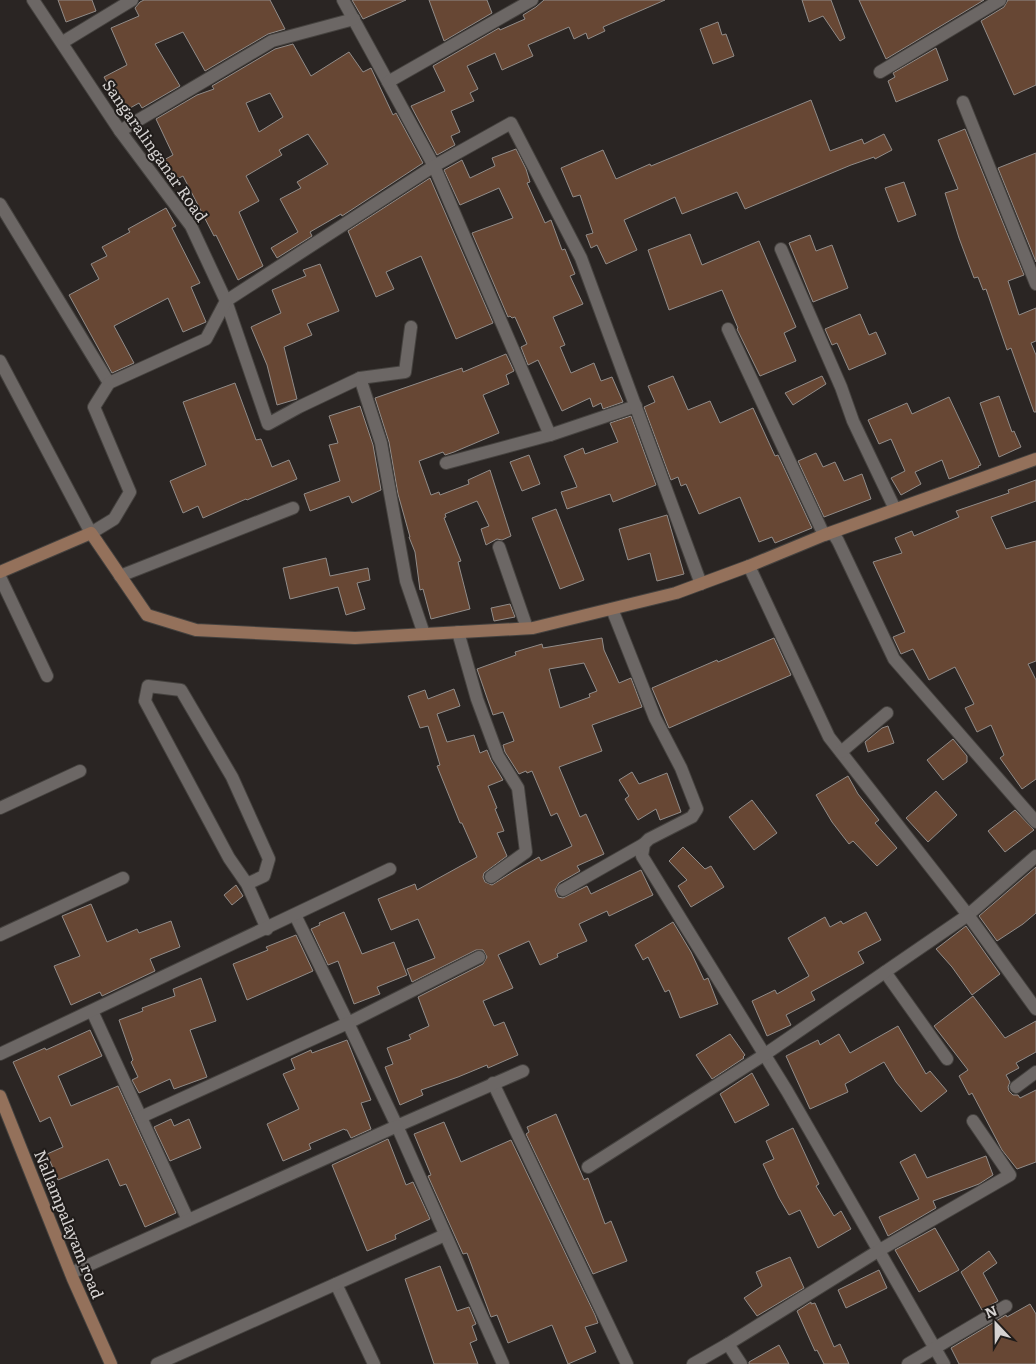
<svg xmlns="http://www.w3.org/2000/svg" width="1036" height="1364" font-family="Literata,serif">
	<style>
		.building { fill: #674734; stroke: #918c89; fill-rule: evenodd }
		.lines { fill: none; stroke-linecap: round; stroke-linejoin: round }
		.street-casing { stroke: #45423f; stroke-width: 14 }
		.secondary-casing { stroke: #45423f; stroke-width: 14 }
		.street { stroke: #6c6765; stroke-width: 12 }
		.secondary { stroke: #94715b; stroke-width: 12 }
		.labels { text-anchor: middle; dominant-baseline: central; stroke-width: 4; stroke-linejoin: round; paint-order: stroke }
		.street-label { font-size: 16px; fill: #d5d2d1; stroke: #201c1a }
	</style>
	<rect width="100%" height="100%" fill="#2a2523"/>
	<g class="building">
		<polygon points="58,0 92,0 96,11 66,22"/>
		<polygon points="144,0 270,0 285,29 268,34 205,71 183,32 155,44 180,86 142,108 139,103 123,112 104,77 127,65 111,28 139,16 135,8 140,2"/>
		<polygon points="352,0 406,0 363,19"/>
		<polygon points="429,0 487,0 492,13 444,41"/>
		<polygon points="544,0 665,0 603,27 605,31 588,39 586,33 574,39 569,27 528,45 533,56 502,70 495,53 467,66 478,89 470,93 474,101 451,111 460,132 451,136 455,145 437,155 411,106 445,91 433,66 499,28 500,30 525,19 523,15 536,7"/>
		<polygon points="802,0 831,0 845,38 840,41 823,16 809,22"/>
		<polygon points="859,0 984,0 886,59"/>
		<polygon points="1008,0 1036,0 1036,85 1014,95 981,21 1004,7"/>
		<polygon points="718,22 722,35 726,34 734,56 713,64 700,29"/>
		<path d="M 293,44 L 311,76 L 349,52 L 363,72 L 371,68 L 393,115 L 396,113 L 423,163 L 342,216 L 341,214 L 310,232 L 312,236 L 277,258 L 271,248 L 298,232 L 280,199 L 301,188 L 297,182 L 328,164 L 308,134 L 279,150 L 282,155 L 246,176 L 259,201 L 239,212 L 263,266 L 238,280 L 216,235 L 214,236 L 183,176 L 173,181 L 162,161 L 173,155 L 156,119 L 197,95 L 214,89 L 212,86 L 275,49 ZM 270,93 L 283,117 L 259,132 L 246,103 Z"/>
		<polygon points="936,48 948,80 896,102 888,81 895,77 893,73"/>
		<polygon points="811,100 830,151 862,139 864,144 884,134 892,150 875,159 874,157 851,165 745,209 737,192 682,214 675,197 624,220 637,250 606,264 597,245 591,248 586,235 593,233 580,195 573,197 561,168 603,150 616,179 650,164 651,166"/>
		<polygon points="965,129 1024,275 1008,281 1019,315 1036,308 1036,341 1031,343 1036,355 1036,412 1034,412 1011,348 1007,350 986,289 983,290 978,277 974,278 959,238 945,193 958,189 938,140"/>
		<polygon points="516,149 526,169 530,182 527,183 545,223 551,220 562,250 565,249 575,274 570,276 583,304 553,317 565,345 560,347 571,373 594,363 601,381 612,377 623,402 603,409 601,403 593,407 590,398 562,411 538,360 528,365 521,347 527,344 515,317 512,318 510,316 508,317 472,233 513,218 499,188 460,205 444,170 462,160 470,178 495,166 492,158"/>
		<polygon points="1036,153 1036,262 998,168"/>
		<polygon points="430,178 493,323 456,339 421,256 386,272 394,289 376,297 348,231"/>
		<polygon points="904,182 916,215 898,222 885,188"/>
		<polygon points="166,208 176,226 172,228 200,283 191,287 206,322 183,332 168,298 114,326 134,363 112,373 69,295 99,279 91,264 107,256 102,247 130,232 128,229"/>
		<polygon points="690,234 702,265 759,241 796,327 784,333 796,361 760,376 737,329 738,328 722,290 669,310 648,250"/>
		<polygon points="810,235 816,251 832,245 848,288 813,302 789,243"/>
		<polygon points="320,264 339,311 307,324 312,335 284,347 297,399 277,405 267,365 251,327 281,313 272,290 306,276 303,270"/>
		<polygon points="860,314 869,335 876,332 886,354 849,370 837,343 832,345 825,329"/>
		<polygon points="506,354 514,371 506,375 509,384 483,395 499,433 454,452 445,455 443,452 419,461 431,495 439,492 440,495 469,484 468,480 490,470 511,536 502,540 497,539 486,545 481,529 489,526 477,501 445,514 446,517 444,518 461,561 458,562 470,609 431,619 423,589 420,590 415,552 409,537 410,537 398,494 389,442 375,398 462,368 463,372"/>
		<polygon points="673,376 688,410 710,401 720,423 753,408 775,456 778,455 812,528 775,543 772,537 759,542 740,497 699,514 686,484 681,486 678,477 671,480 644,407 655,402 648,386"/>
		<polygon points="822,376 826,384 793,405 785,393"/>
		<polygon points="235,383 256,440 261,439 272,467 289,460 297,479 247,500 246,499 203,518 198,506 183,513 170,481 206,465 183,402"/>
		<polygon points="999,396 1012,432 1014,431 1021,447 999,457 980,403"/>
		<polygon points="949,397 981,465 978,466 979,467 949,479 942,460 915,472 921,484 901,495 891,478 905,471 891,439 879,444 868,420 907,403 912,414"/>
		<polygon points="360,406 373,445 381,490 352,503 349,496 310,511 304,494 340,481 329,445 338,443 329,416"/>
		<polygon points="631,416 656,485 613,502 610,494 567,509 561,492 577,487 564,456 583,448 585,454 618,442 610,423"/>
		<polygon points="816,453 823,467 835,462 844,481 862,474 871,499 824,517 798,461"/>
		<polygon points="529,455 540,484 522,491 510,462"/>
		<polygon points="1036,480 1036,501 991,517 1006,549 1036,541 1036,661 1028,664 1036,680 1036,779 1022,789 1000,758 1004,755 991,725 977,732 965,708 974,704 955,667 929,680 913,649 901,654 893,637 905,632 873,562 902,553 895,538 912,531 914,536 959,517 956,511 1009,493 1008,490"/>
		<polygon points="556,509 584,580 560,589 532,518"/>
		<polygon points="667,515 684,574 657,581 650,553 628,560 619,529"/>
		<polygon points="326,558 330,576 368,568 370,580 357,583 365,609 346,615 338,587 290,599 283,568"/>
		<polygon points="510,604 515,617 494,621 491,608"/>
		<path d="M 602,638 L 604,650 L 619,683 L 631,678 L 642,707 L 592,725 L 602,751 L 559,767 L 580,817 L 586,814 L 604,854 L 577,866 L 580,871 L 559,883 L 555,890 L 558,897 L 563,898 L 587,886 L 591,894 L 641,870 L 653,895 L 609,916 L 607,911 L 579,924 L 587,941 L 557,954 L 558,957 L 540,965 L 529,941 L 498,955 L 513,988 L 483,1001 L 494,1026 L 504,1022 L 518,1055 L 488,1068 L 487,1065 L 458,1077 L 421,1090 L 423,1095 L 400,1105 L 385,1067 L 393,1064 L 387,1048 L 411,1039 L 409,1035 L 429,1026 L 418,997 L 483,964 L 487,957 L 483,950 L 476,950 L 412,982 L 407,969 L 435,958 L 418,919 L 391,930 L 378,899 L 415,884 L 417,890 L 477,857 L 462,823 L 460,823 L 437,766 L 440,765 L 428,726 L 420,728 L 408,696 L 425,690 L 428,699 L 454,689 L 460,706 L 437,714 L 447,742 L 474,735 L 480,753 L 487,750 L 491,760 L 503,780 L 488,786 L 497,808 L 495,809 L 504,831 L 497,833 L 507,856 L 484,873 L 483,877 L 485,882 L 492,885 L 514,871 L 539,857 L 541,861 L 572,846 L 557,813 L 551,816 L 532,771 L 527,773 L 526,771 L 519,774 L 505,752 L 503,745 L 514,741 L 503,712 L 493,715 L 477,669 L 516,655 L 515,652 L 542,644 L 543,648 ZM 584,663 L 597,691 L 589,694 L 590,697 L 560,708 L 549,669 Z"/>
		<polygon points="774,638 791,675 669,728 652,688 717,660 718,662"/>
		<polygon points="888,726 894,743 868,752 865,742 882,728"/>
		<polygon points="953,739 967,756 967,762 943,780 927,760"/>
		<polygon points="632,772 639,784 667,773 681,812 660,820 656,809 638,820 625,799 629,796 619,780"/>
		<polygon points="848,776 858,794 879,820 875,823 897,848 877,866 853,841 849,844 832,822 816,795"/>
		<polygon points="936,791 957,815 928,842 906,818"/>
		<polygon points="752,800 777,833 754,850 729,817"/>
		<polygon points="1015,810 1034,830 1005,852 988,831"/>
		<polygon points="683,847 705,869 711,866 724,887 691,907 678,886 687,880 669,861"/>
		<polygon points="1036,867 1036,913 1023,924 997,941 979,916"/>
		<polygon points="236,885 243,896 232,905 224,895"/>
		<polygon points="91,904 107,942 137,929 139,933 171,921 180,947 150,959 155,971 102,996 100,992 71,1005 54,966 80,956 62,916"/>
		<polygon points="344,912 362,954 394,942 407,975 377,987 380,994 354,1004 338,961 328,965 311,929 320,925 319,923"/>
		<polygon points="866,912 881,940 858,952 864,963 811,992 815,1000 786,1015 791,1025 767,1036 752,1001 775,990 777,994 809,976 788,938 825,917 830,927 841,921 843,924"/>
		<polygon points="673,922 691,952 704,980 708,978 718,1004 680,1018 669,990 665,992 648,957 643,960 635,945"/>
		<polygon points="966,926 1000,974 972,995 952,967 936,949"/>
		<polygon points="296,935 313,971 247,1000 233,964 268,950 266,947"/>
		<polygon points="201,978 216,1021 190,1030 207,1077 174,1089 170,1079 139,1093 132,1080 138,1077 131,1062 133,1060 119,1020 143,1011 142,1008 175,996 173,989"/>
		<polygon points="973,996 1005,1038 1036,1021 1036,1052 1016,1063 1019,1068 1006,1075 1010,1082 1008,1087 1009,1091 1013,1095 1018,1095 1020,1098 1036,1090 1036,1162 1017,1169 1002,1150 972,1093 969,1095 959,1076 968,1070 934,1026"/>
		<polygon points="898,1026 926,1074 930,1071 947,1091 921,1112 896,1082 884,1062 845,1084 848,1092 810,1109 786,1056 818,1040 820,1045 839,1034 850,1053"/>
		<polygon points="90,1030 102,1056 58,1076 71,1106 118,1086 176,1213 145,1227 126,1184 120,1186 108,1159 58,1180 47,1154 63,1147 50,1117 40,1122 13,1062 45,1048 46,1050"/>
		<polygon points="730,1034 745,1055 743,1057 744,1058 712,1079 696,1055"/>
		<polygon points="347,1040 371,1100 361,1103 371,1129 351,1138 347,1130 345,1130 344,1129 309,1144 311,1149 283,1161 267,1124 299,1109 283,1074 295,1069 291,1059 311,1050 312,1053"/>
		<polygon points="752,1073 769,1105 735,1123 720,1094"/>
		<polygon points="556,1114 584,1180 588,1178 605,1224 611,1221 627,1261 593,1274 526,1134 529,1132 527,1127"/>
		<polygon points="171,1119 174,1126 189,1119 201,1148 170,1161 154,1127"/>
		<polygon points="444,1122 461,1162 511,1140 595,1315 598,1323 585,1327 596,1352 568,1364 552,1325 508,1343 497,1315 491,1317 467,1253 463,1254 428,1176 431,1175 414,1134"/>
		<polygon points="793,1128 819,1184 816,1186 834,1216 841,1211 851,1229 818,1248 800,1210 789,1215 779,1198 763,1164 774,1159 766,1141"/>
		<polygon points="388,1139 406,1185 413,1182 430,1219 395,1235 396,1239 367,1251 332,1165"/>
		<polygon points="915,1154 927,1178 986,1156 993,1175 979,1184 933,1201 936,1208 888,1236 879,1217 919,1199 900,1162"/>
		<polygon points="935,1228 959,1270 919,1292 895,1250"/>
		<polygon points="989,1251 997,1263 983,1273 998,1301 982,1310 961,1272"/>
		<polygon points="790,1257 804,1288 757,1316 744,1298 762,1286 756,1272"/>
		<polygon points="440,1266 457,1311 469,1307 476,1324 472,1326 477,1340 470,1343 478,1364 434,1364 405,1279"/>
		<polygon points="879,1270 887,1288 846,1308 838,1290"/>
		<polygon points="811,1302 811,1304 815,1303 834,1347 840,1344 849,1364 824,1364 817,1350 815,1351 797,1311"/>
		<polygon points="1030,1304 1036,1314 1036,1364 959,1364 951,1348 1006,1315 1007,1317"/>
		<polygon points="779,1345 789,1364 749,1364 749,1362"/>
	</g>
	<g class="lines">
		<g class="street-casing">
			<g id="street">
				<polyline points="343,0 434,166 226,301 268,424 299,407 360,378 405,372 411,327"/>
				<polyline points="63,42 132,0"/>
				<polyline points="880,72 1000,0"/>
				<polyline points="388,82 532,0"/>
				<polyline points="963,102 1036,284"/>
				<polyline points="120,131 272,41 354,19"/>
				<polyline points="0,204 109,383"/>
				<polyline points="781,249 841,387 853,421 895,509"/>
				<polyline points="728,329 824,535 833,533 838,541 894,659 1036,822"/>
				<polyline points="0,361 91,533 114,519 130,492 94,407 109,383 206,339 226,301 191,226 120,131 33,0"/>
				<polyline points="360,378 381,443 406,581 424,634"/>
				<polyline points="550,435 636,406"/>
				<polyline points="446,463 550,435 434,166 511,123 581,258 701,584"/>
				<polyline points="499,547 527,628"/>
				<polyline points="749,566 829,737 968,915 1036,856"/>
				<polyline points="120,576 293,508"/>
				<polyline points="0,577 47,676"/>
				<polyline points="612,609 655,718 681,768 697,809 692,817 649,839 644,844 642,856 787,1091 944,1364"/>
				<polyline points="458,632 477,699 498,756 518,788 526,852 491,877"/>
				<polyline points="841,752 887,713"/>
				<polyline points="0,808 80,771"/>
				<polyline points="247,884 264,876 269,859 232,777 181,690 148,686 145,701 229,858 247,884 267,929"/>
				<polyline points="563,890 644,844"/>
				<polyline points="295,915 348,1023 479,957"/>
				<polyline points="0,935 123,878"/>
				<polyline points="885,972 947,1059"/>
				<polyline points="92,1011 188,1220"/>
				<polyline points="0,1054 390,869"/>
				<polyline points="493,1083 627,1364"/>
				<polyline points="1016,1087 1036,1072"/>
				<polyline points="141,1117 348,1023 397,1126 523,1071"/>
				<polyline points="588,1167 764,1055 968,915 1036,1009"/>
				<polyline points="71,1273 397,1126 503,1364"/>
				<polyline points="336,1284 374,1364"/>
				<polyline points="728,1344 741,1364"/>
				<polyline points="157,1364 445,1235"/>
				<polyline points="693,1364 728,1344 878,1251 1010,1175 973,1121"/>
				<polyline points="908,1364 1006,1306"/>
			</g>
		</g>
		<g class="secondary-casing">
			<g id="secondary">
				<polyline points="0,572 91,533 147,615 196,630 355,638 533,628 676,593 749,566 824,535 1036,459"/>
				<polyline points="0,1096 73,1279 111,1364"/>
			</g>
		</g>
		<use href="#street" class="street"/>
		<use href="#secondary" class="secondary"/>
	</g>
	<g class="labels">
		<g class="street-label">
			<text transform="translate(156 150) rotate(55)">Sangaralinganar Road</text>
			<text transform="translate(70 1224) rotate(68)">Nallampalayam road</text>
		</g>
	</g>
	<g transform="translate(996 1324) rotate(338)" stroke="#201c1a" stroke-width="4" paint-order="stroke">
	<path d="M0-4L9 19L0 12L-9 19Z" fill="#d5d2d1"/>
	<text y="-8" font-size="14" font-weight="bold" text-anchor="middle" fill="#d5d2d1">N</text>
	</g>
</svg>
